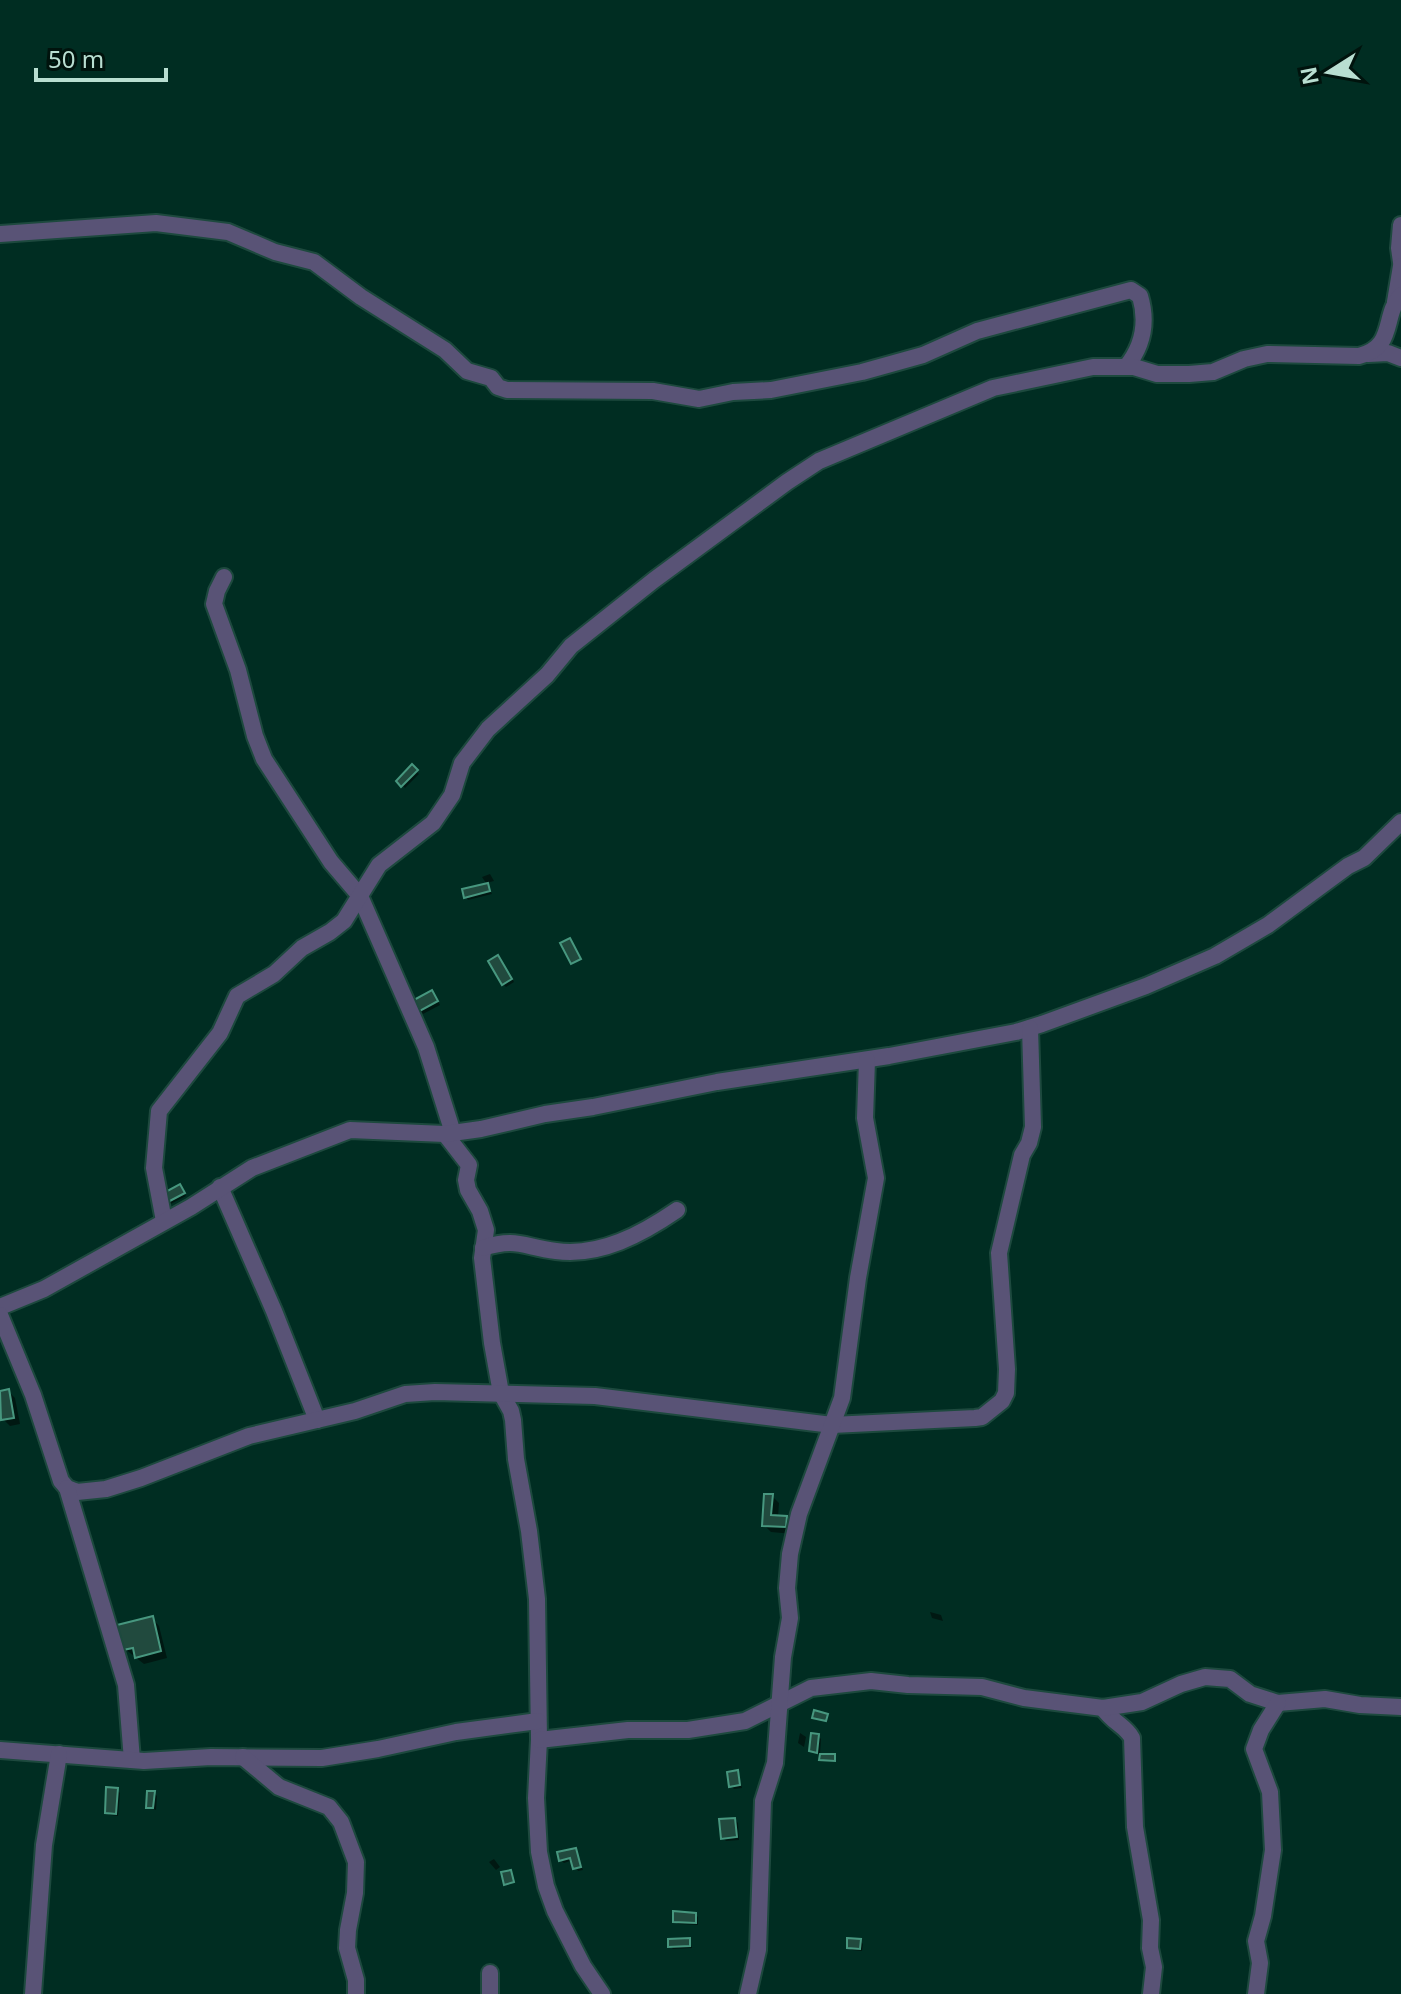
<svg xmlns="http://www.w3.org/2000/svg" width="1401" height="1994" font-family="'Noto Sans',sans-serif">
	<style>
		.shadow { fill: #0007 }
		.building { fill: #214a3e; stroke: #47977f; stroke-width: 2 }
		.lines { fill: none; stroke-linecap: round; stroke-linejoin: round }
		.minor-casing { stroke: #1d493e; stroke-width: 20 }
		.minor { stroke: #595376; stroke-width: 16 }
	</style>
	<rect width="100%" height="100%" fill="#002d22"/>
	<g class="shadow">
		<polygon points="412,767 419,774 405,788 398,781"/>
		<polygon points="490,874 494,881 486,883 482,877"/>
		<polygon points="487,885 492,894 468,900 466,897"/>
		<polygon points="501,960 514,982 506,987 503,984"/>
		<polygon points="435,995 440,1005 423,1014 414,1001"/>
		<polygon points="182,1189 186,1196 169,1205 166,1202"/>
		<polygon points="8,1391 15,1398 20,1424 10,1426 3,1419 0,1393"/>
		<polygon points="772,1496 779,1503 778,1517 786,1518 793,1525 793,1534 771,1532 764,1525"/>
		<polygon points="930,1612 941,1615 943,1621 932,1618"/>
		<polygon points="152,1618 159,1626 167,1658 144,1664 125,1649"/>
		<polygon points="800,1733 806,1737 804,1747 798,1743"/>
		<polygon points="818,1736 821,1739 820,1754 811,1751"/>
		<polygon points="737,1772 742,1788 734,1789 731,1786"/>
		<polygon points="117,1790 120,1793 118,1816 110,1815 107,1812"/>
		<polygon points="154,1793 157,1796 156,1810 148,1807"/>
		<polygon points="735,1820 738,1823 739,1840 726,1841 723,1838"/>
		<polygon points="576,1850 583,1870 578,1871 573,1860 564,1863 561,1860"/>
		<polygon points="494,1859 500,1867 496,1870 489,1862"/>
		<polygon points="695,1914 698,1917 698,1925 678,1924 675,1921"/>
		<polygon points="689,1940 692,1948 673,1949 670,1946"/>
		<polygon points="860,1941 863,1944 862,1951 852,1950 849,1948"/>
	</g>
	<g class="building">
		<polygon points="412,764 418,770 401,787 396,781"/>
		<polygon points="488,883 490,891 464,898 462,889"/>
		<polygon points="570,938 581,959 571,964 560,943"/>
		<polygon points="498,955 512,979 502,985 488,961"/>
		<polygon points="432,990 438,1001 418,1012 412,1001"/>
		<polygon points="180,1184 185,1193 164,1204 160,1195"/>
		<polygon points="9,1389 14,1418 1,1420 0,1391"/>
		<polygon points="764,1494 773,1494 771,1515 787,1516 786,1527 762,1526"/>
		<polygon points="153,1616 161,1651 135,1658 133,1648 123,1650 117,1625"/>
		<polygon points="814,1710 828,1714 826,1721 812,1718"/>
		<polygon points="811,1733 819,1734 817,1753 809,1751"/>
		<polygon points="820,1754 835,1754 835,1761 819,1760"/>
		<polygon points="738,1770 740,1785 729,1787 727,1772"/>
		<polygon points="106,1787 118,1788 116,1814 105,1813"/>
		<polygon points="147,1791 155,1791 153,1808 146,1808"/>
		<polygon points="735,1818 737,1837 721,1839 719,1819"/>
		<polygon points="576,1848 581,1867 573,1869 570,1858 559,1861 557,1852"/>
		<polygon points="511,1870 514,1882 504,1885 501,1872"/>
		<polygon points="673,1911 696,1913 696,1923 673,1922"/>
		<polygon points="690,1938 690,1946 668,1947 668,1939"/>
		<polygon points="847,1938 861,1939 860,1949 847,1948"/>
	</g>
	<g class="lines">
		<g class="minor-casing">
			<g id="minor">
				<polyline points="1401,225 1399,248 1401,262"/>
				<path d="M 0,234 L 156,223 L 228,232 L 275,252 L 314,262 L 361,297 L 445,350 L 467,371 L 491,378 L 498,387 L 507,390 L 653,391 L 699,399 L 733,392 L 771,390 L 862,372 L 923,355 L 977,331 L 1131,290 L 1140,296 C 1148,323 1143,346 1126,367"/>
				<polyline points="1395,302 1401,266"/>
				<polyline points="1368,354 1388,353 1401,358"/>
				<polyline points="224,577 217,591 214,604 238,670 255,736 264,759 331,862 360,896 426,1047 453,1133"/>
				<polyline points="445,1134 469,1165 466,1180 468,1190 480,1211 486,1230 482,1258 492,1343 501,1393 511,1411 513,1420 516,1459 529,1531 537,1599 539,1740 536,1798 539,1852 546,1886 555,1911 583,1966 602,1994"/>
				<polyline points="220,1187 274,1311 317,1420"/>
				<path d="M 164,1221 L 154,1168 L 159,1111 L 220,1033 L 237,996 L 274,974 L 302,948 L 330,932 L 344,921 L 379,865 L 433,823 L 452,795 L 462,763 L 488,729 L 547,675 L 571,646 L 654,580 L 787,482 L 819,461 L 993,388 L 1093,367 L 1134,367 L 1157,374 L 1189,374 L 1213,372 L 1244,359 L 1267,354 L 1359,356 C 1396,347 1382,316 1401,295"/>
				<path d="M 483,1248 C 517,1237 523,1247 556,1251 C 600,1257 642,1234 677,1210"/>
				<polyline points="0,1307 44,1289 191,1207 252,1168 350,1130 445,1134 481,1129 545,1114 593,1107 717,1082 889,1056 1016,1032 1042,1024 1146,986 1215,956 1268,925 1348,866 1364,858 1401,822"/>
				<polyline points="0,1315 33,1395 61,1481 67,1488 77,1492 106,1489 141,1478 249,1436 355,1411 405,1394 435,1392 595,1396 832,1425 975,1418 982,1417 1002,1401 1006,1393 1007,1369 999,1253 1022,1155 1029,1143 1033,1127 1030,1028"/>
				<polyline points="67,1488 126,1685 132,1760"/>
				<path d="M 1103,1708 C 1113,1723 1126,1726 1132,1738 L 1135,1827 L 1151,1920 L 1150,1948 L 1154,1967 L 1151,1994"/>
				<polyline points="539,1740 628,1730 688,1730 745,1721 811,1688 871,1681 908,1685 982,1687 1024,1698 1103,1708 1142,1702 1181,1684 1205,1677 1230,1679 1250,1694 1278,1703 1325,1699 1360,1705 1401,1707"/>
				<polyline points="0,1750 144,1761 211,1757 322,1758 378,1749 456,1732 538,1721"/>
				<polyline points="243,1757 279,1787 329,1807 341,1822 356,1862 355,1893 348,1930 347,1948 356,1980 356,1994"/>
				<polyline points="33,1994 44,1845 59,1754"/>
				<polyline points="490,1994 490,1973"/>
				<polyline points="748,1994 758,1950 763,1801 775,1763 783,1657 790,1618 787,1588 790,1554 799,1514 842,1398 858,1278 876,1178 865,1118 867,1060"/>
				<polyline points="1256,1994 1260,1963 1256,1941 1263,1916 1273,1850 1270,1792 1254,1749 1261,1730 1278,1703"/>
			</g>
		</g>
		<use href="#minor" class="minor"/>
	</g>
	<g transform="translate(1329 72) rotate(259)" stroke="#00130d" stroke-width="6" paint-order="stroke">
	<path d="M0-6L14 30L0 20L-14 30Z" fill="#b8ded1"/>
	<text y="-12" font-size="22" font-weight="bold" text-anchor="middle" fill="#b8ded1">N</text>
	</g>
	<path d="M36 68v12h130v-12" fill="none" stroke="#b8ded1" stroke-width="4"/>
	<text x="48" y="68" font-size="24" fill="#b8ded1" stroke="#00130d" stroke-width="6" paint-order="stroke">50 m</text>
</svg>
